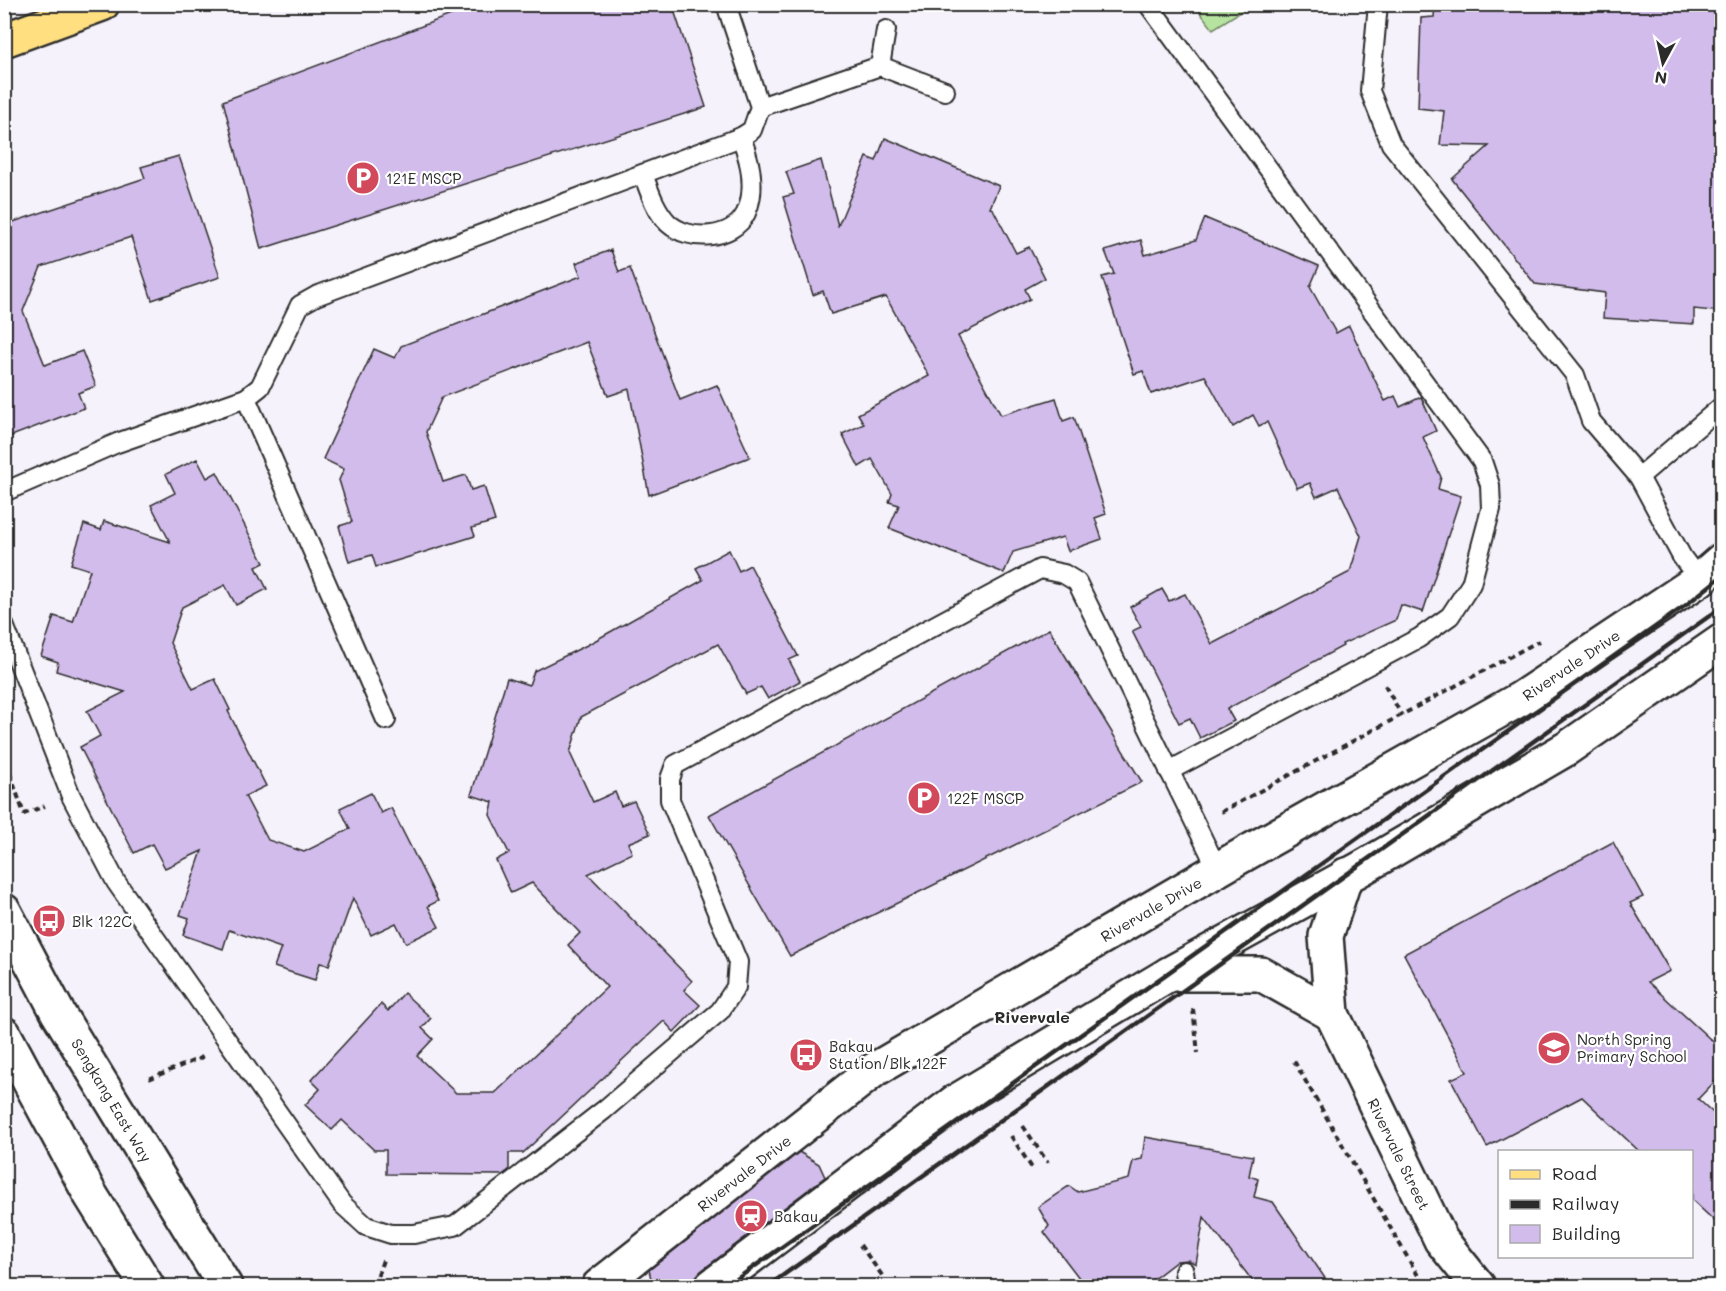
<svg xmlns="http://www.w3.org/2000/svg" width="1726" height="1291" font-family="Mali,sans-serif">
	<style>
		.green { fill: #b7e3a1; stroke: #718766; stroke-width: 1.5 }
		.building { fill: #d2bceb; stroke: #2b2b2b; stroke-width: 1.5 }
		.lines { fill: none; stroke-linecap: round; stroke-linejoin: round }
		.lane-casing { stroke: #2b2b2b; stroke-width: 22 }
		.street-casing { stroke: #2b2b2b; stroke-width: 38 }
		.secondary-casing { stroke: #2b2b2b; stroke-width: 38 }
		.primary-casing { stroke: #2b2b2b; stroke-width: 38 }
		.path { stroke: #2b2b2b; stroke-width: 4; stroke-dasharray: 6 4.5; stroke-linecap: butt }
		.lane { stroke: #fff; stroke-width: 18 }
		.street { stroke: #fff; stroke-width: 33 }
		.secondary { stroke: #fff; stroke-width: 33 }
		.primary { stroke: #ffdf80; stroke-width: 33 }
		.rail { stroke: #2b2b2b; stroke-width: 4.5 }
		.labels { text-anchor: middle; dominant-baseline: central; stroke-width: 4.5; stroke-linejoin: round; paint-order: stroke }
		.poi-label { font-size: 15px; fill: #2b2b2b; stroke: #fff; text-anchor: start }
		.street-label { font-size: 15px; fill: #2b2b2b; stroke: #fff }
		.neighbourhood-label { font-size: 16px; font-weight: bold; fill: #2b2b2b; stroke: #fff }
	</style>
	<rect width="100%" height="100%" fill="#f6f2fb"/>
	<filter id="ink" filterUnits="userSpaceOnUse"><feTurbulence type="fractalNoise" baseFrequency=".0167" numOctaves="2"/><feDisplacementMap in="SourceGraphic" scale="12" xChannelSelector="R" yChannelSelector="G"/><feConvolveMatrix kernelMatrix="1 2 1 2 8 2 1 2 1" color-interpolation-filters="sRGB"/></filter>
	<g filter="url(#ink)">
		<polygon class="green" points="1194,5 1251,5 1213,29"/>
		<g class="building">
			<polygon points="480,4 672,4 706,107 261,249 223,101"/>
			<polygon points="1435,4 1722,4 1722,312 1694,309 1694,324 1603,318 1605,293 1535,284 1452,179 1489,146 1440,145 1444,111 1418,108 1421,18 1434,17"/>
			<polygon points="885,138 999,186 990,208 993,209 1016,253 1029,247 1045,278 1025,289 1030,299 958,336 1001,415 1056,398 1063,421 1074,417 1106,514 1095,518 1102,539 1068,551 1063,537 1013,552 1004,573 889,528 899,505 889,502 892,494 872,459 859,467 842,434 864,424 858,414 929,376 886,297 831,314 823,291 813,295 783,197 794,194 786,172 821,160 838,226 867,157 876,161"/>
			<polygon points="179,156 220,277 152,300 131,237 41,267 23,311 45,365 82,351 96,386 78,393 84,408 4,439 4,225 145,178 141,167"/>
			<polygon points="1205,218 1319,266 1310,287 1336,333 1349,326 1385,401 1395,396 1400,407 1421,397 1436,431 1423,437 1441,477 1438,489 1461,496 1423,612 1401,605 1396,620 1342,644 1343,646 1227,709 1234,721 1200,738 1190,718 1179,723 1132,631 1141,627 1130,607 1162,589 1169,601 1185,594 1212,644 1350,572 1361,536 1338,487 1316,497 1310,483 1297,488 1267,422 1259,426 1253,415 1233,427 1205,376 1151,394 1143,371 1134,374 1102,277 1114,274 1105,251 1141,240 1145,255 1196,240"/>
			<polygon points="611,250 619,272 630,268 680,400 717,385 750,457 649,495 629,389 608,396 587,342 442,397 426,432 443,482 466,475 471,490 484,486 495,521 472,528 475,536 409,557 376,567 372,555 349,562 339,526 352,522 339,480 344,469 323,459 374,349 395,358 401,346 581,276 576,263"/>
			<polygon points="197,459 207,478 217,472 264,563 256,567 267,589 236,605 225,585 182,607 170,643 193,689 215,679 230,710 228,711 266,786 245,796 268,840 304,852 350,829 340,808 371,793 381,813 391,808 438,901 428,906 439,927 406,943 396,923 371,935 353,898 329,965 320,963 315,980 274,967 281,948 229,930 223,949 183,935 189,918 180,915 202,851 165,868 152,844 134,853 80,747 100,736 87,711 125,692 56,671 58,662 41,656 54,616 73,622 90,570 71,564 84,524 101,530 104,521 170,542 151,505 175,493 166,474"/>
			<polygon points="729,550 739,571 750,565 798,656 789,660 800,681 768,699 761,687 746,694 718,644 581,717 570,753 593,802 615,792 621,806 634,801 650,834 628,843 632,853 588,874 692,981 684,990 700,1005 674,1032 664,1021 523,1153 509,1153 509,1170 502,1175 386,1174 386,1150 374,1150 342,1120 332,1130 305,1105 320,1089 311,1080 381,1004 388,1011 404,993 431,1018 422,1028 433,1039 417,1056 456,1093 495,1093 607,987 568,945 580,933 532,883 511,893 496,860 509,853 490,815 493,802 471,795 507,678 529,685 534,671 587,645 703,580 696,568"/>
			<polygon points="1049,629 1142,782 790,956 709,815"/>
			<polygon points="1613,842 1643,897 1630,903 1670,971 1648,982 1722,1050 1722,1074 1698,1099 1722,1121 1722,1228 1692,1200 1692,1152 1640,1152 1582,1097 1487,1147 1451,1079 1467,1072 1404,954"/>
			<polygon points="1145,1137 1253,1156 1249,1176 1258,1179 1254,1197 1273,1202 1331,1287 1257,1287 1204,1217 1196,1264 1188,1260 1177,1261 1143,1287 1086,1287 1044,1232 1049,1226 1038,1207 1069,1186 1078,1192 1129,1179 1133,1161 1142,1159"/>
			<polygon points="799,1152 819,1164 825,1177 701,1271 695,1278 694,1287 653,1287 649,1270"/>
		</g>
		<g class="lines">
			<g class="lane-casing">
				<g id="lane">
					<polyline points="1148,4 1482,461 1490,485 1491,509 1471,584 1450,616 1419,638 1169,771"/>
					<polyline points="1378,4 1370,91 1391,144 1575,375 1591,421 1639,477 1682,557 1699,580"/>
					<polyline points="880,66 945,91"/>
					<polyline points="760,107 880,66 886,30"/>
					<path d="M 643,174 C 649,190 655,210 668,223 C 688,242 733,240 746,213 C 757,189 750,160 741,137"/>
					<polyline points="246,398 386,720"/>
					<polyline points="1639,477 1722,406"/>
					<polyline points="4,492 117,443 246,398 260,387 300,305 316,296 741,137 752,130 760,107 726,4"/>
					<polyline points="4,625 71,796 116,882 342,1204 366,1226 391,1234 414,1234 455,1226 604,1110 720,1011 736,987 738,962 670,800 670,779 675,765 1040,569 1064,574 1077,582 1218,870"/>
					<polyline points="1184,1271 1186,1286"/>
				</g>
			</g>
			<g class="street-casing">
				<g id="street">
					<polyline points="1346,875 1326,936 1332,1014 1441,1240 1478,1286"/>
					<polyline points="1169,974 1261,974 1332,1014"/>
				</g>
			</g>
			<g class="secondary-casing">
				<g id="secondary">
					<polyline points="4,911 58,1013 225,1286"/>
					<polyline points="4,1034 90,1194 147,1286"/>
					<polyline points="599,1286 874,1070 1234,860 1520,699 1699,580 1722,560"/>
					<polyline points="712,1286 955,1102 1169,974 1362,868 1566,749 1722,641"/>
				</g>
			</g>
			<g class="primary-casing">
				<polyline id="primary" points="4,40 102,4"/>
			</g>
			<g class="path">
				<polyline points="376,4 378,9"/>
				<polyline points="1385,685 1402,716"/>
				<polyline points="4,770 8,768 24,814 45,806"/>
				<polyline points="1221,812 1539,641"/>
				<polyline points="1193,1009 1198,1053"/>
				<polyline points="1294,1061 1424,1286"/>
				<polyline points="149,1079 205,1056"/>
				<polyline points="1023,1126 1048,1163"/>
				<polyline points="1011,1136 1034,1171"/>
				<polyline points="860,1245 884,1278"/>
				<polyline points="374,1286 383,1260"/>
			</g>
			<use href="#lane" class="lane"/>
			<use href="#street" class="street"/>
			<use href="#secondary" class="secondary"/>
			<use href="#primary" class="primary"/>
			<g class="rail">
				<polyline points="727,1286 1686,605 1722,576"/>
				<polyline points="768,1286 1722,607"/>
			</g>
		</g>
	</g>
	<defs>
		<g id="parking-disc" transform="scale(1.725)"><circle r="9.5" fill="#d1495b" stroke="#fff"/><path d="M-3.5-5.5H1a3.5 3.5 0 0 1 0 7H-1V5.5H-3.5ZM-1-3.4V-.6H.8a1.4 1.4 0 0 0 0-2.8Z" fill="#fff"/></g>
		<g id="bus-disc" transform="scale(1.725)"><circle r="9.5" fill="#d1495b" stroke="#fff"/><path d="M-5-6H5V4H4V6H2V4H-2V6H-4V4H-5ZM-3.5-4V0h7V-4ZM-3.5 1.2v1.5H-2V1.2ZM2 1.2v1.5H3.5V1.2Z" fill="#fff"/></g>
		<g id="school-disc" transform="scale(1.725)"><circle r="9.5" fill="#d1495b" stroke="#fff"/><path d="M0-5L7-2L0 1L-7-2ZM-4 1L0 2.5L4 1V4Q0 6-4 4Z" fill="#fff"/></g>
		<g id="station-disc" transform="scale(1.725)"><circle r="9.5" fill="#d1495b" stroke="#fff"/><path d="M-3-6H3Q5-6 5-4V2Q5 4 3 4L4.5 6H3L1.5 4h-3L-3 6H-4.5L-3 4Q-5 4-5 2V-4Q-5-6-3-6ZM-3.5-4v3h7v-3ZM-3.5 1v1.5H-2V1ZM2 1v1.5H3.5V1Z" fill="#fff"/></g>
	</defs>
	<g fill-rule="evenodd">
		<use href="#parking-disc" x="363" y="178"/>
		<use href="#parking-disc" x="924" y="798"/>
		<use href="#bus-disc" x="49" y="921"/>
		<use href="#school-disc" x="1554" y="1048"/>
		<use href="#bus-disc" x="806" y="1055"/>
		<use href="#station-disc" x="751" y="1216"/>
	</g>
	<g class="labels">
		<g class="poi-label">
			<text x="386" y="178">121E MSCP</text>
			<text x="947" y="798">122F MSCP</text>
			<text x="72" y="921">Blk 122C</text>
			<text x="1577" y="1039">North Spring<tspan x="1577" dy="17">Primary School</tspan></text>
			<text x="829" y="1046">Bakau<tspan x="829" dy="17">Station/Blk 122F</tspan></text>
			<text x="774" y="1216">Bakau</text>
		</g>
		<g class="street-label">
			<text transform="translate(1571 665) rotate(-34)">Rivervale Drive</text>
			<text transform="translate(1151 909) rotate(-30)">Rivervale Drive</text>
			<text transform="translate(112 1100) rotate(59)">Sengkang East Way</text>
			<text transform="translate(1399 1154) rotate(64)">Rivervale Street</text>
			<text transform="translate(744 1173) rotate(-38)">Rivervale Drive</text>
		</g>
		<g class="neighbourhood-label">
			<text x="1032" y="1016">Rivervale</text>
		</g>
	</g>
	<rect width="1726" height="1291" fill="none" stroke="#fff" stroke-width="24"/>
	<rect x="12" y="12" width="1702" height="1267" fill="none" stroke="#2b2b2b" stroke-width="2" filter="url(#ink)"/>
	<rect x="1498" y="1150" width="195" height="108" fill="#ffffff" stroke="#aaaaaa" stroke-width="1.5"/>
	<rect x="1510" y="1170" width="30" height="9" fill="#ffdf80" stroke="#aaaaaa" stroke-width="1.5"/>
	<text x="1552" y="1180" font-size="18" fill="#2b2b2b">Road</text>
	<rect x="1510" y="1200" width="30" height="9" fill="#2b2b2b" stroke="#aaaaaa" stroke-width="1.5"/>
	<text x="1552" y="1210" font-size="18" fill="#2b2b2b">Railway</text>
	<rect x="1510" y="1225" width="30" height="18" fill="#d2bceb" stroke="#aaaaaa" stroke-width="1.5"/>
	<text x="1552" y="1240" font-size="18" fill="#2b2b2b">Building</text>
	<g transform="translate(1663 63) rotate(188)" stroke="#ffffff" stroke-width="4.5" paint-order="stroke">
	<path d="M0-4.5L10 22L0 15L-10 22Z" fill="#2b2b2b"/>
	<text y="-9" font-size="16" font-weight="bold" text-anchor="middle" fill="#2b2b2b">N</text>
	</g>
</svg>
